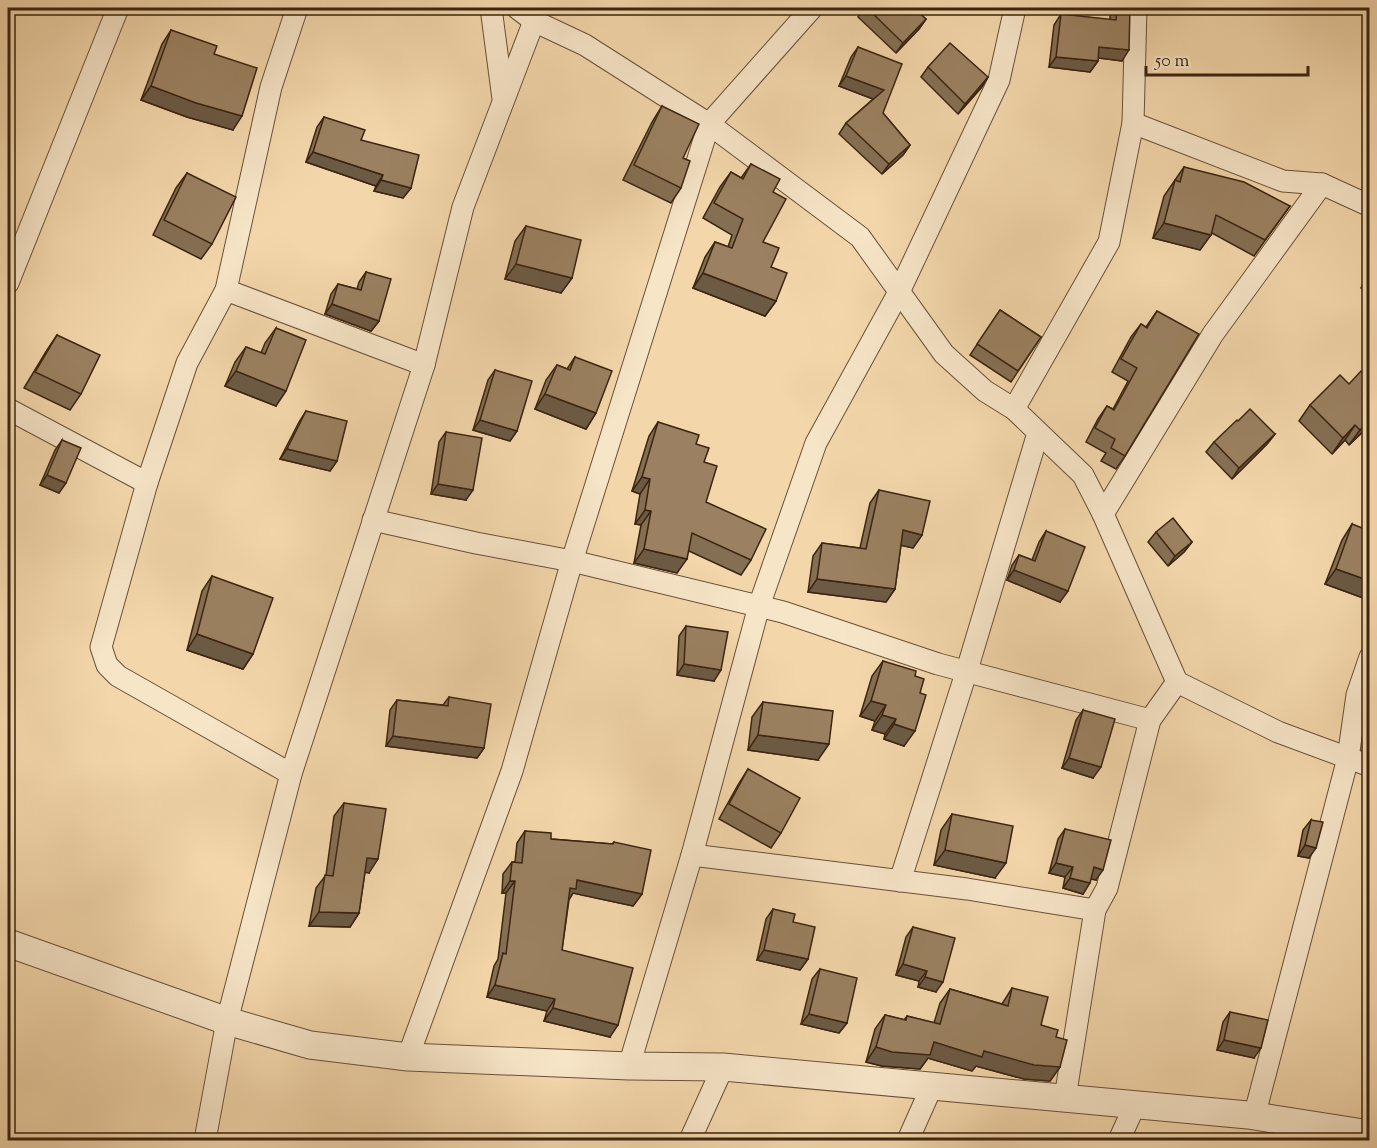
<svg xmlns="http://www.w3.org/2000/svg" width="1377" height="1148" font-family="'Sorts Mill Goudy',serif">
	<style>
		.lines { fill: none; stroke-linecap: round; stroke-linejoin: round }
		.minor-casing { stroke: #695138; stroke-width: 23 }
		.tertiary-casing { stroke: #695138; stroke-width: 29 }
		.minor { stroke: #f7e5c8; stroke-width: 21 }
		.tertiary { stroke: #f7e5c8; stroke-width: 27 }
		.wall { fill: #856f53; stroke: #3b2411; stroke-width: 1.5 }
		.shaded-wall { fill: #6c5a44; stroke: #3b2411; stroke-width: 1.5 }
		.building { fill: #9b8161; stroke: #3b2411; stroke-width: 1.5 }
	</style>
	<rect width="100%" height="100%" fill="#f3d7ab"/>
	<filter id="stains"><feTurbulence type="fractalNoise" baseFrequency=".00333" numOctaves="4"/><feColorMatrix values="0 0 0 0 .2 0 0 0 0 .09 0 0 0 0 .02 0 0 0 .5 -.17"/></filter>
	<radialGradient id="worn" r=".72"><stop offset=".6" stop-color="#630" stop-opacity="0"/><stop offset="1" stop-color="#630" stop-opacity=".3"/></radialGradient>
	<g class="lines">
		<g class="minor-casing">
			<g id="minor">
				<polyline points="491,8 503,99"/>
				<polyline points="517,8 534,21 585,45 709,124 860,237 944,354 985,391 1014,409 1083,475 1103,514 1177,682 1278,732 1370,766"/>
				<polyline points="1133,123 1283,181 1322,184 1370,206"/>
				<polyline points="8,283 118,8"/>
				<polyline points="226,290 424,365"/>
				<polyline points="8,409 147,483"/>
				<polyline points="1014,409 1109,242 1133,123 1136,8"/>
				<polyline points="1103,514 1213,334 1322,184"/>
				<polyline points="373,520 476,543 572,561 783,612 938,664 1150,720"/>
				<polyline points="291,774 118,676 107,665 101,647 147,483 187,363 226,290 271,87 297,8"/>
				<polyline points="692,855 967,889 1095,910"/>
				<polyline points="900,881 967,670 1038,433"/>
				<polyline points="408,1057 512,771 572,561 709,124 812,8"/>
				<polyline points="629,1066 692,855 759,606 816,443 899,292 999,80 1015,8"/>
				<polyline points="1065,1098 1095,910 1107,888 1150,720 1177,682"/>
				<polyline points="1254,1117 1348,758 1357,695 1370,657"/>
				<polyline points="205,1140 227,1021 291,774 424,365 463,207 534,21"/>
				<polyline points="690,1140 723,1067"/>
				<polyline points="908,1140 932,1086"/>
				<polyline points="1119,1140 1135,1105"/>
			</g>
		</g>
		<g class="tertiary-casing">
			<polyline id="tertiary" points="8,943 227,1021 310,1045 408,1057 629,1066 723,1067 1248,1115 1357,1132 1370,1136"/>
		</g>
		<use href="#minor" class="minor"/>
		<use href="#tertiary" class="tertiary"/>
	</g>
	<g class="wall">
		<polygon points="865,8 914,8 926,19 919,29 896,53 858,17"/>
		<polygon points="1116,8 1130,8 1122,61 1098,58 1098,61 1090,72 1049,67 1054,25 1061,14 1110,20 1110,16"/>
		<polygon points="171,30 214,54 233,130 187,117 141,100 162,44"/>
		<polygon points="858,47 883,113 910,145 903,155 882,174 839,134 846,123 873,99 839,86 851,57"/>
		<polygon points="928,67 988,77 981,88 958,114 921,77"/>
		<polygon points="662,106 683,158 681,188 671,203 623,180 652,122"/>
		<polygon points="324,117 361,140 411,188 403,198 374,191 376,186 306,162 317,127"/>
		<polygon points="751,164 773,192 763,242 771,267 776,301 765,316 693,288 705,257 715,242 728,247 732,235 703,218 720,187 731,172 741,178"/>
		<polygon points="1184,167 1290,206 1254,256 1212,233 1200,250 1153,238 1164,196"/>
		<polygon points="187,173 212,244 201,259 153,235 176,188"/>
		<polygon points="526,226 572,278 561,293 505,279 515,241"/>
		<polygon points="1370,247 1370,260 1364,257"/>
		<polygon points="1370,270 1370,292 1361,288"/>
		<polygon points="366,272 379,321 371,331 325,314 331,294 338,284 357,289 359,282"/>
		<polygon points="1000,310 1041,337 1011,382 970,355"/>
		<polygon points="1157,311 1125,456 1116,469 1101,461 1106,453 1086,442 1098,419 1107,406 1113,409 1128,381 1112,372 1131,337 1141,324 1146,327"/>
		<polygon points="276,328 276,406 225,386 235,362 246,347 261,353 265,343"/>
		<polygon points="57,335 81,394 70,410 24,388 47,350"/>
		<polygon points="575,357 596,413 586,429 535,409 546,380 557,365 567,369"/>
		<polygon points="495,370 517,431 510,441 473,430 488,380"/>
		<polygon points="1310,405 1370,425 1349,445 1345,440 1332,454 1299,421"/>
		<polygon points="306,411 337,461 330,471 280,459 299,422"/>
		<polygon points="658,422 696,444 704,462 706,502 751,560 741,575 689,551 677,573 634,563 641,525 635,524 640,494 632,491 649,436"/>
		<polygon points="446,432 466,500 431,494 439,442"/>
		<polygon points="1275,434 1267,444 1232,479 1206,452 1214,442"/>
		<polygon points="62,440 59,493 40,485 55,450"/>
		<polygon points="879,490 922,535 913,548 901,545 895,589 886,602 808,592 813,556 822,543 860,548 870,503"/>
		<polygon points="1352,524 1366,599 1325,584 1342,540"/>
		<polygon points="1046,531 1060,602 1007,580 1012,565 1019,555 1032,560 1039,542"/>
		<polygon points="1156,532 1192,542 1184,552 1168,566 1148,542"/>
		<polygon points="212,576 253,654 243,669 187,650 202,591"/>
		<polygon points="686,626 714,681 677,675 679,636"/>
		<polygon points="883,661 915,676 904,746 884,739 885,734 872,730 875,721 860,716 872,676"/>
		<polygon points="449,697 484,748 477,758 386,746 390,710 397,700 443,705"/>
		<polygon points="763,702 818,760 748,750 752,717"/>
		<polygon points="1083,710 1093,778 1062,768 1076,720"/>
		<polygon points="748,769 781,833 771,848 719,819 738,785"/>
		<polygon points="344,803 369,873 365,872 359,913 350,927 309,926 316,888 326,875 334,816"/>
		<polygon points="952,814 995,878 934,865 941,830"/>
		<polygon points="1311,820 1309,858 1298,856 1303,830"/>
		<polygon points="1065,829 1096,880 1091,879 1083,894 1063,888 1065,877 1049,873 1058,839"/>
		<polygon points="525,831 551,839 612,844 614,842 642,894 633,906 573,893 569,900 562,950 610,1037 544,1021 547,1011 487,997 494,966 498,959 506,893 502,893 503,874 512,862 515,862 517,843"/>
		<polygon points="773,909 793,922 808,959 800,970 757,960 766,919"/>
		<polygon points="913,927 936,992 918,987 919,981 896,975 906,937"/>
		<polygon points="820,969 847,1023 839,1033 801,1024 812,979"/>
		<polygon points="1012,988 1041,1025 1056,1037 1060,1067 1050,1081 1024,1079 976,1066 972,1071 928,1058 920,1069 882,1066 866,1062 875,1029 885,1015 904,1020 907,1016 934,1023 940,1003 950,989 1002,1004"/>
		<polygon points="1230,1012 1254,1058 1217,1050 1223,1022"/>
	</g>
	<g class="shaded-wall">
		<polygon points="926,19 919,29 896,53 903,43"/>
		<polygon points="1099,47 1129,50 1122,61 1092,57"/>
		<polygon points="1056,57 1098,61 1090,72 1049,67"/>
		<polygon points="846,76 884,90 876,100 839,86"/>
		<polygon points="988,77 981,88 958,114 965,104"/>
		<polygon points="151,86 242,116 233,130 187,117 141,100"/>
		<polygon points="910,145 903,155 882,174 889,164"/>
		<polygon points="313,152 383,175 376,186 306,162"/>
		<polygon points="381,180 411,188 403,198 374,191"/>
		<polygon points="1164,223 1211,235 1200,250 1153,238"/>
		<polygon points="516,264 572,278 561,293 505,279"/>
		<polygon points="703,273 776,301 765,316 693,288"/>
		<polygon points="332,304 379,321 371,331 325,314"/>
		<polygon points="236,371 286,391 276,406 225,386"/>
		<polygon points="545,394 596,413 586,429 535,409"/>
		<polygon points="480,420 517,431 510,441 473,430"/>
		<polygon points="1370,420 1370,425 1349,445 1360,430"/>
		<polygon points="1355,425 1345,440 1332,454 1343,438"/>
		<polygon points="1275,434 1267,444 1232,479 1239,468"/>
		<polygon points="287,449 337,461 330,471 280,459"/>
		<polygon points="47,475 66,483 59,493 40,485"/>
		<polygon points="642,477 650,479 640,494 632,491"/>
		<polygon points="438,484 473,490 466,500 431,494"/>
		<polygon points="645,510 651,511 641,525 635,524"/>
		<polygon points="903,530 922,535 913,548 894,544"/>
		<polygon points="1192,542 1184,552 1168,566 1175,556"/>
		<polygon points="644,549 687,559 677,573 634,563"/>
		<polygon points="1336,569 1370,581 1370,595 1366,599 1325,584"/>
		<polygon points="1014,570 1068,591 1060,602 1007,580"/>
		<polygon points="817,579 895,589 886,602 808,592"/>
		<polygon points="197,634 253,654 243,669 187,650"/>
		<polygon points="684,664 721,670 714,681 677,675"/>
		<polygon points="871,701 886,705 875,721 860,716"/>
		<polygon points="882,715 896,719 885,734 872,730"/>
		<polygon points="894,724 915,731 904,746 884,739"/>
		<polygon points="758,735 829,744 818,760 748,750"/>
		<polygon points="393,736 484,748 477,758 386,746"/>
		<polygon points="1069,758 1101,767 1093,778 1062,768"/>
		<polygon points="1305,845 1316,848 1309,858 1298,856"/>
		<polygon points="945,850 1006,863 995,878 934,865"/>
		<polygon points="367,858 378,859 369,873 358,871"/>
		<polygon points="1056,863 1073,867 1065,877 1049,873"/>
		<polygon points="1094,867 1103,870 1096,880 1087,878"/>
		<polygon points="1070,878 1090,883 1083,894 1063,888"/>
		<polygon points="577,880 642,894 633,906 573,893 568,901 562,900"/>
		<polygon points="510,881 515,881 506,893 502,893"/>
		<polygon points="319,912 359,913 350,927 309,926"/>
		<polygon points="764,950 808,959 800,970 757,960"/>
		<polygon points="903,964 927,971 919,981 896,975"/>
		<polygon points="925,977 943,982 936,992 918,987"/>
		<polygon points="495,985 555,999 547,1011 487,997"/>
		<polygon points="553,1008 618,1025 610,1037 544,1021"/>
		<polygon points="809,1014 847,1023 839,1033 801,1024"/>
		<polygon points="1224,1040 1261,1048 1254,1058 1217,1050"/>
		<polygon points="934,1042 984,1051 1060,1067 1050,1081 1024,1079 976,1066 972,1071 928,1058 920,1069 882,1066 866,1062 876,1047"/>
	</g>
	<g class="building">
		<polygon points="867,8 914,8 926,19 903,43"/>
		<polygon points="1117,8 1130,8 1129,50 1099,47 1098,61 1056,57 1061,14 1116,20"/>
		<polygon points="171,30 217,46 214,54 257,68 242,116 196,103 151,86"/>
		<polygon points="950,43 988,77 965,104 928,67"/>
		<polygon points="858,47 902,64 883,113 910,145 889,164 846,123 884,90 846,76"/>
		<polygon points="662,106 699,124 683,158 690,161 681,188 634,165"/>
		<polygon points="324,117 365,130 361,140 419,155 411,188 381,180 383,175 313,152"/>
		<polygon points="751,164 780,179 773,192 786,199 763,242 779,248 771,267 787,273 776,301 703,273 715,242 732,248 743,219 714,203 731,172 743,179"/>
		<polygon points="1184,167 1244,182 1290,206 1265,240 1216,215 1211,235 1164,223 1175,180 1180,182"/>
		<polygon points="187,173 236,197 212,244 164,220"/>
		<polygon points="526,226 581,240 572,278 516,264"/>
		<polygon points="366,272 391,279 379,321 332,304 338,284 361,290"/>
		<polygon points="1000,310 1041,337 1018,371 977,344"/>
		<polygon points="1157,311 1199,334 1125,456 1111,448 1115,439 1095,428 1107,406 1114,410 1137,368 1121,359 1141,324 1147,328"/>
		<polygon points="276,328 306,340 286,391 236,371 246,347 265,354"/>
		<polygon points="57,335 100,355 81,394 35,372"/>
		<polygon points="575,357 612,371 596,413 545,394 557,365 570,370"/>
		<polygon points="495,370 532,381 517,431 480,420"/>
		<polygon points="1361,371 1370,380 1370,420 1360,430 1355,425 1343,438 1310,405 1340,375 1349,384"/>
		<polygon points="1250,409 1275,434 1239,468 1214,442 1237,420 1238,421"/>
		<polygon points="306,411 347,421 337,461 287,449"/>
		<polygon points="658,422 699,435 696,444 709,448 704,462 717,466 706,502 766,529 751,560 692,533 687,559 644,549 651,511 645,510 650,479 642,477"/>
		<polygon points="446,432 482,438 473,490 438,484"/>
		<polygon points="62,440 81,448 66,483 47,475"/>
		<polygon points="879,490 930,501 922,535 903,530 895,589 817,579 822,543 866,549"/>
		<polygon points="1173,518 1192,542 1175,556 1156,532"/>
		<polygon points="1352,524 1370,531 1370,581 1336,569"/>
		<polygon points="1046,531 1085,547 1068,591 1014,570 1019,555 1035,561"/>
		<polygon points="212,576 273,598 253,654 197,634"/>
		<polygon points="686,626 728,632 721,670 684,664"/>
		<polygon points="883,661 916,671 915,676 924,679 920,693 926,695 915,731 894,724 896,719 882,715 886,705 871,701"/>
		<polygon points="449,697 491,704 484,748 393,736 397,700 448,706"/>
		<polygon points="763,702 833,711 829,744 758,735"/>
		<polygon points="1083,710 1115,719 1101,767 1069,758"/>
		<polygon points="748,769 800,798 781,833 729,804"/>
		<polygon points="344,803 386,809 378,859 367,858 359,913 319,912 325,875 333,876"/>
		<polygon points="952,814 1013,826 1006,863 945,850"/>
		<polygon points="1311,820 1323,822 1316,848 1305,845"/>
		<polygon points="1065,829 1111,840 1103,870 1094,867 1090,883 1070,878 1073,867 1056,863"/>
		<polygon points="525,831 551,833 551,839 613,844 614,842 651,850 642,894 577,880 576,889 570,888 562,950 633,968 618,1025 553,1008 555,999 495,985 503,953 506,954 515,881 510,881 512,862 522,863"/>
		<polygon points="773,909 795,914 793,922 815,927 808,959 764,950"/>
		<polygon points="913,927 955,938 943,982 925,977 927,971 903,964"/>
		<polygon points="820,969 857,978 847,1023 809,1014"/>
		<polygon points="1012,988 1048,997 1041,1025 1058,1030 1056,1037 1067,1040 1060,1067 1034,1065 984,1051 982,1057 934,1042 930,1055 892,1052 876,1047 885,1015 906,1020 907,1016 940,1024 950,989 1008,1006"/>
		<polygon points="1230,1012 1268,1020 1261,1048 1224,1040"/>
	</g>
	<rect width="1377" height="1148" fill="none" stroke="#f3d7ab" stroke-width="30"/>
	<rect x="9" y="9" width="1359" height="1130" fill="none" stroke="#3b2411" stroke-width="3"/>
	<rect x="15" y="15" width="1347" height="1118" fill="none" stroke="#3b2411" stroke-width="1.5"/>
	<path d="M1146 66v9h162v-9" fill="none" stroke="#3b2411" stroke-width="3"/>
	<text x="1155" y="66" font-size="18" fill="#3b2411" stroke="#f7e5c8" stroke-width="4.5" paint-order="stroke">50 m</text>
	<rect width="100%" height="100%" filter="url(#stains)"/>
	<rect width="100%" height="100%" fill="url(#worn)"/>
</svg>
